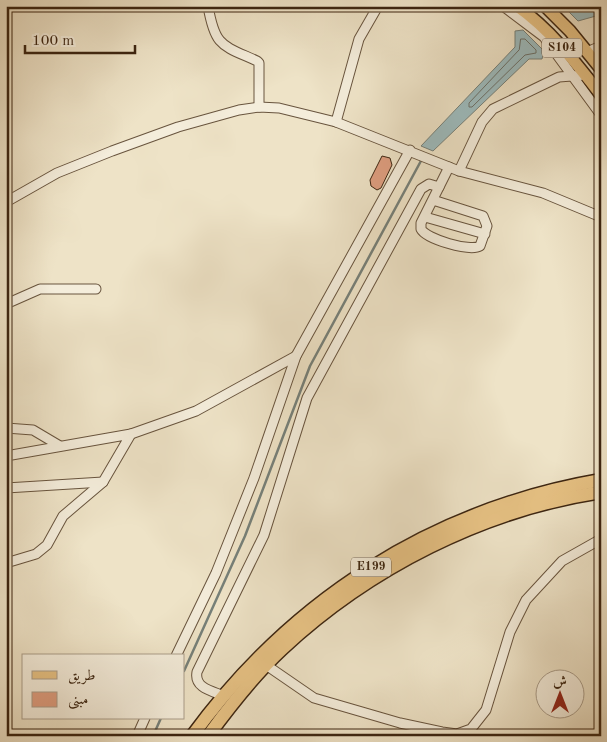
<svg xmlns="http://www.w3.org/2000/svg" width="607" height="742" font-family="'Old Standard TT',Amiri,serif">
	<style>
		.water { fill: #9dbcbf; stroke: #768079 }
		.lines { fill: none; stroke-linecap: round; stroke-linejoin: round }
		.shore { stroke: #6c7068; stroke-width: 1 }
		.stream { stroke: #768079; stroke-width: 2.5 }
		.building { fill: #df9e80; stroke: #3c2511 }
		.minor-casing { stroke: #68543e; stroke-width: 11 }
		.major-casing { stroke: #3c2511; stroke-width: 14 }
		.highway-casing { stroke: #3c2511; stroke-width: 15 }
		.minor { stroke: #f4eddb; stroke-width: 9 }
		.major { stroke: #e7c284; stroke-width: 11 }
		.highway { stroke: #e7c284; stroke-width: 12 }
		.labels { text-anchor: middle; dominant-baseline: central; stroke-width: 4; stroke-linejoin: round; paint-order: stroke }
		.shield { fill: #f4eddb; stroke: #73614e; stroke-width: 1 }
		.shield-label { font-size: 12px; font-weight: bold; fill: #3c2511 }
	</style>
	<rect width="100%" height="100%" fill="#eee3c7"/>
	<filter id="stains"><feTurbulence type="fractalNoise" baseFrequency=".004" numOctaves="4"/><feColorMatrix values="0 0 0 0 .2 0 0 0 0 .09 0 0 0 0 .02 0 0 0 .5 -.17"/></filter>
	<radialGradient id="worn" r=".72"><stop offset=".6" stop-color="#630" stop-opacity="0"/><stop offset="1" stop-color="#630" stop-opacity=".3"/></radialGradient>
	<g class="water">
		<polygon points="563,6 601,6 601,11 596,16 578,21"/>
		<polygon points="523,30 544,51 542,59 529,59 433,151 421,146 515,47 515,31"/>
	</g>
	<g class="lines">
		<polygon class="shore" points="521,39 525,39 536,50 536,53 525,55 472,107 469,107 469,103 519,50"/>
		<g class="stream">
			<polyline points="184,671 245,536 310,366 422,159"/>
			<polyline points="153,736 161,718"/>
		</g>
	</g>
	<polygon class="building" points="382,156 390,158 392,165 381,188 377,190 371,186 370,180"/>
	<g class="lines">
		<g class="minor-casing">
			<g id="minor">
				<path d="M 208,6 C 215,47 222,45 257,61 L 259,63 L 259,107"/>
				<polyline points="503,6 544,37 601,115"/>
				<polyline points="587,52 601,46"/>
				<polyline points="336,122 359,39 378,6"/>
				<polyline points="459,171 482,122 493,109 559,77 585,75"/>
				<path d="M 433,200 L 483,216 L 487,226 L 480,246 C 470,252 426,239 421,229 L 421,223 L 449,167"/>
				<polyline points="6,202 57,173 112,151 178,127 239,110 259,107 279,108 336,122 459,171 543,193 601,217"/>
				<polyline points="425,217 485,234"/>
				<polyline points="6,304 40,289 96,289"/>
				<polyline points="6,428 33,430 60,446"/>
				<polyline points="131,434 196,411 296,356"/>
				<polyline points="6,456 131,434 103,482 63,516 47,545 36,554 6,563"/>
				<polyline points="6,488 103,482"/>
				<polyline points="176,656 216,573 254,478 296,356 410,150"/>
				<polyline points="266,665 314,698 400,723 442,732 457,734 471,729 486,710 510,632 526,600 562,561 601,539"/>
				<path d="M 224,696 C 212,691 194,688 197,672 L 264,535 L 307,398 L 421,189 L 429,184 L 439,187"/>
				<polyline points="137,736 145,718"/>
			</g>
		</g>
		<g class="major-casing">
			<g id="major">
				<path d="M 517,6 C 551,30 576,63 601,95"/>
				<polyline points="545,6 570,31 601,69"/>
			</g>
		</g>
		<g class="highway-casing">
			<g id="highway">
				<path d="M 192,736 C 292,599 433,509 601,480"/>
				<path d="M 208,736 C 230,706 254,675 282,649 C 369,568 483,510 601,492"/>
			</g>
		</g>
		<use href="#minor" class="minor"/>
		<use href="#major" class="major"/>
		<use href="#highway" class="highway"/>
	</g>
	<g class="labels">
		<g class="shield">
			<rect x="542" y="38.5" width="40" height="19" rx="4"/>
			<rect x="351" y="557.5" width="40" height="19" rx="4"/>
		</g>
		<g class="shield-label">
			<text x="562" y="48">S104</text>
			<text x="371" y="567">E199</text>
		</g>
	</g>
	<rect width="607" height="742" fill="none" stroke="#eee3c7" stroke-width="25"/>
	<rect x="8" y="8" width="592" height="727" fill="none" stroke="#3c2511" stroke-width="2.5"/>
	<rect x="12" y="12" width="582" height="717" fill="none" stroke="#3c2511"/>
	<rect x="22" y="654" width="162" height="65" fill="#f4eddb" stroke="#aa9d8a"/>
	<rect x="32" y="671" width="25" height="8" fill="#e7c284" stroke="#aa9d8a"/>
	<text x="68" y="680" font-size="15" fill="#3c2511">طريق</text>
	<rect x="32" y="692" width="25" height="15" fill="#df9e80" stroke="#aa9d8a"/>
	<text x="68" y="704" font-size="15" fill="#3c2511">مبنى</text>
	<g transform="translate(560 694)"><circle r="24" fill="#f4eddb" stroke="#aa9d8a"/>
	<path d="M0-4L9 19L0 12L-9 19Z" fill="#8f2418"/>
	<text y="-8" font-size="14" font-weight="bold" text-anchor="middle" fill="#3c2511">ش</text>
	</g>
	<path d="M25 45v8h110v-8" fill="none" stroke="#3c2511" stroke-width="2.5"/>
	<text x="32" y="45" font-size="15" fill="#3c2511" stroke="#f4eddb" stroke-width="4" paint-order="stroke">100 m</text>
	<rect width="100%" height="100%" filter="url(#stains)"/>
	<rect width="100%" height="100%" fill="url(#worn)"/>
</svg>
